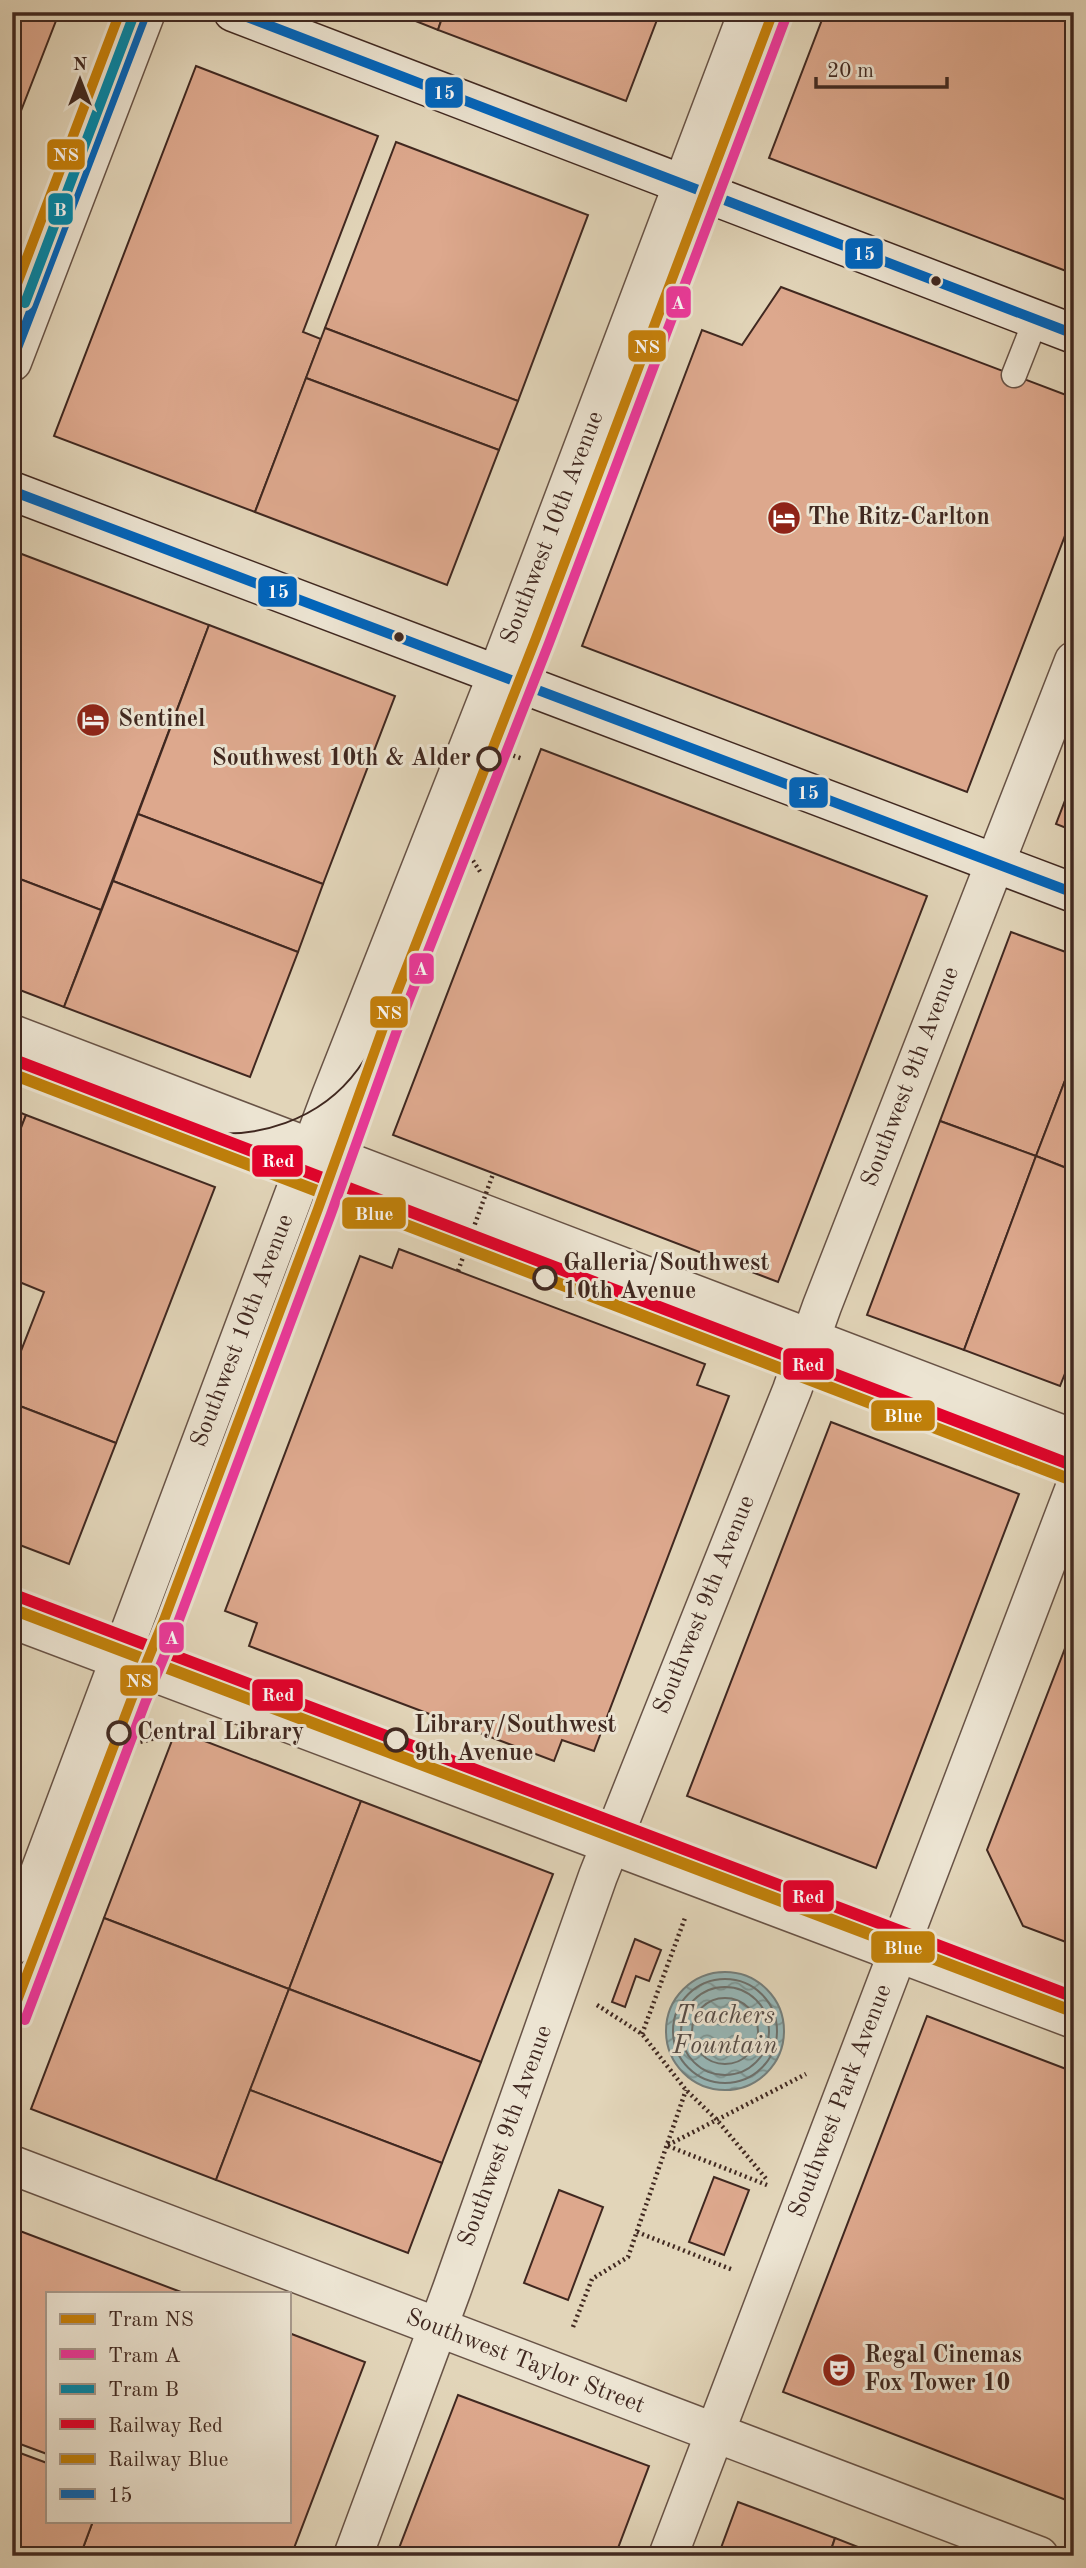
<svg xmlns="http://www.w3.org/2000/svg" width="1086" height="2568" font-family="'Old Standard TT',serif">
	<style>
		.water { fill: url(#water-waves); stroke: #747e7b; stroke-width: 2 }
		.lines { fill: none; stroke-linecap: round; stroke-linejoin: round }
		.shore { stroke: #6c706c; stroke-width: 2 }
		.building { fill: #dda88d; stroke: #402820; stroke-width: 2 }
		.service-casing { stroke: #685346; stroke-width: 27 }
		.minor-casing { stroke: #685346; stroke-width: 41 }
		.tertiary-casing { stroke: #685346; stroke-width: 41 }
		.secondary-casing { stroke: #402820; stroke-width: 41 }
		.path { stroke: #402820; stroke-width: 4.5; stroke-dasharray: 2 3.5; stroke-linecap: butt }
		.service { stroke: #ece4d2; stroke-width: 24 }
		.minor { stroke: #ece4d2; stroke-width: 38 }
		.tertiary { stroke: #ece4d2; stroke-width: 38 }
		.secondary { stroke: #ece4d2; stroke-width: 38 }
		.tram { stroke: #402820; stroke-width: 2 }
		.path-bridge { stroke: #402820; stroke-width: 4.5; stroke-dasharray: 2 3.5; stroke-linecap: butt }
		.bus-1-casing { stroke: #ece4d2; stroke-width: 16 }
		.bus-1 { stroke: #0065bd; stroke-width: 10 }
		.rail-1-casing { stroke: #ece4d2; stroke-width: 18 }
		.rail-2-casing { stroke: #ece4d2; stroke-width: 18 }
		.rail-1 { stroke: #e4002b; stroke-width: 12 }
		.rail-2 { stroke: #c0800a; stroke-width: 12 }
		.tram-1-casing { stroke: #ece4d2; stroke-width: 16 }
		.tram-2-casing { stroke: #ece4d2; stroke-width: 16 }
		.tram-3-casing { stroke: #ece4d2; stroke-width: 16 }
		.tram-1 { stroke: #c6800a; stroke-width: 10 }
		.tram-2 { stroke: #ed389c; stroke-width: 10 }
		.tram-3 { stroke: #0088ab; stroke-width: 10 }
		.bus-dot { fill: #402820; stroke: #ece4d2; stroke-width: 2.5 }
		.stop-dot { fill: #ece4d2; stroke: #402820; stroke-width: 3.5 }
		.labels { text-anchor: middle; dominant-baseline: central; stroke-width: 6; stroke-linejoin: round; paint-order: stroke }
		.poi-label { font-size: 24px; font-weight: bold; fill: #402820; stroke: #ece4d2; text-anchor: start }
		.street-label { font-size: 24px; fill: #402820; stroke: #ece4d2 }
		.stop-label { font-size: 24px; font-weight: bold; fill: #402820; stroke: #ece4d2; text-anchor: start }
		.water-label { font-size: 26px; font-style: italic; fill: #564c46; stroke: #ece4d2 }
		.line-badge { stroke: #ece4d2; stroke-width: 2.5 }
		.badge-label { font-size: 19px; text-anchor: middle; font-weight: bold; fill: #fff }
	</style>
	<defs>
		<pattern id="water-waves" width="16" height="10" patternUnits="userSpaceOnUse" patternTransform="scale(1.75)"><rect width="16" height="10" fill="#97b7b7"/><path d="M0 5q4-4 8 0t8 0" fill="none" stroke="#7d9594"/></pattern>
	</defs>
	<rect width="100%" height="100%" fill="#e2d5b9"/>
	<filter id="stains"><feTurbulence type="fractalNoise" baseFrequency=".00286" numOctaves="4"/><feColorMatrix values="0 0 0 0 .2 0 0 0 0 .09 0 0 0 0 .02 0 0 0 .5 -.17"/></filter>
	<radialGradient id="worn" r=".72"><stop offset=".6" stop-color="#630" stop-opacity="0"/><stop offset="1" stop-color="#630" stop-opacity=".3"/></radialGradient>
	<circle class="water" cx="725" cy="2031" r="59"/>
	<g class="lines">
		<g class="shore">
			<circle cx="725" cy="2031" r="52"/>
			<circle cx="725" cy="2031" r="44"/>
			<circle cx="725" cy="2031" r="33"/>
		</g>
	</g>
	<g class="building">
		<polygon points="12,12 59,13 12,134"/>
		<polygon points="393,12 444,12 438,30"/>
		<polygon points="444,12 660,12 626,101 438,30"/>
		<polygon points="825,12 1074,12 1074,274 769,158"/>
		<polygon points="196,66 378,136 303,332 321,339 255,512 54,436"/>
		<polygon points="396,142 588,215 518,401 325,328"/>
		<polygon points="781,287 1074,398 1074,512 967,792 582,646 702,330 742,345"/>
		<polygon points="325,328 518,401 499,450 306,378"/>
		<polygon points="306,378 499,450 447,585 255,512"/>
		<polygon points="19,553 209,625 101,910 12,876 12,569"/>
		<polygon points="209,625 395,696 323,884 138,814"/>
		<polygon points="541,749 927,896 778,1282 393,1135"/>
		<polygon points="1074,777 1074,831 1056,824"/>
		<polygon points="138,814 323,884 298,952 113,881"/>
		<polygon points="12,876 101,910 64,1007 12,987"/>
		<polygon points="113,881 298,952 250,1077 64,1007"/>
		<polygon points="1011,932 1074,955 1074,1057 1036,1156 940,1121"/>
		<polygon points="1074,1057 1074,1171 1036,1156"/>
		<polygon points="12,1109 26,1115 12,1151"/>
		<polygon points="26,1115 215,1187 116,1443 12,1403 12,1374 44,1292 12,1279 12,1151"/>
		<polygon points="940,1121 1036,1156 964,1350 867,1315"/>
		<polygon points="1036,1156 1074,1171 1074,1351 1060,1386 964,1350"/>
		<polygon points="399,1249 705,1364 697,1385 729,1396 594,1751 562,1740 554,1761 249,1646 257,1623 225,1611 360,1256 392,1268"/>
		<polygon points="12,1403 116,1443 69,1564 12,1542"/>
		<polygon points="831,1422 1019,1494 876,1868 687,1796"/>
		<polygon points="1074,1625 1074,1945 1023,1926 987,1850"/>
		<polygon points="176,1730 361,1801 289,1989 104,1918"/>
		<polygon points="361,1801 553,1874 481,2062 289,1989"/>
		<polygon points="104,1918 289,1989 216,2180 31,2109"/>
		<polygon points="635,1939 661,1950 649,1981 636,1976 625,2007 612,2002"/>
		<polygon points="289,1989 481,2062 442,2163 250,2090"/>
		<polygon points="927,2016 1074,2072 1074,2503 783,2392"/>
		<polygon points="250,2090 442,2163 408,2253 216,2180"/>
		<polygon points="714,2177 749,2190 724,2255 689,2242"/>
		<polygon points="559,2190 603,2207 568,2300 524,2283"/>
		<polygon points="12,2228 181,2292 47,2293 47,2454 12,2441"/>
		<polygon points="289,2333 365,2362 291,2556 80,2556 93,2521 289,2521"/>
		<polygon points="458,2395 649,2466 615,2556 396,2556"/>
		<polygon points="12,2450 47,2463 47,2521 93,2521 80,2556 12,2556"/>
		<polygon points="738,2502 835,2538 829,2556 718,2556"/>
		<polygon points="835,2538 881,2556 829,2556"/>
	</g>
	<g class="lines">
		<g class="service-casing">
			<polyline id="service" points="1014,375 1036,319"/>
		</g>
		<g class="minor-casing">
			<g id="minor">
				<polyline points="12,1034 1074,1439"/>
				<polyline points="12,1619 1074,2019"/>
				<polyline points="353,2556 452,2289 598,1876 792,1390 822,1306 1074,661"/>
				<polyline points="668,2556 1074,1490"/>
			</g>
		</g>
		<g class="tertiary-casing">
			<g id="tertiary">
				<polyline points="12,362 146,12"/>
				<polyline points="12,1946 331,1096 497,675 748,12"/>
				<polyline points="12,2165 1039,2556"/>
			</g>
		</g>
		<g class="secondary-casing">
			<g id="secondary">
				<polyline points="233,12 1074,334"/>
				<polyline points="12,491 1074,893"/>
			</g>
		</g>
		<g class="path">
			<polyline points="508,754 523,759"/>
			<polyline points="470,856 481,873"/>
			<polyline points="135,1743 156,1738"/>
			<polyline points="597,2005 642,2034 686,2090 717,2120 768,2181"/>
			<polyline points="642,2034 685,1918"/>
			<polyline points="668,2145 806,2074"/>
			<polyline points="668,2146 767,2185"/>
			<polyline points="637,2232 733,2270"/>
			<polyline points="573,2327 592,2279 628,2257 686,2090"/>
		</g>
		<use href="#service" class="service"/>
		<use href="#minor" class="minor"/>
		<use href="#tertiary" class="tertiary"/>
		<use href="#secondary" class="secondary"/>
		<path class="tram" d="M 196,1131 C 256,1141 321,1120 358,1069 C 368,1056 375,1041 383,1028"/>
		<polyline class="path-bridge" points="458,1271 493,1174"/>
		<g class="bus-1-casing">
			<g id="bus-1">
				<polyline points="234,12 1074,334"/>
				<polyline points="12,361 146,12"/>
				<polyline points="12,491 1074,893"/>
			</g>
		</g>
		<use href="#bus-1" class="bus-1"/>
		<g class="rail-1-casing">
			<g id="rail-1">
				<polyline points="12,1059 1074,1466"/>
				<polyline points="12,1594 1074,1997"/>
			</g>
		</g>
		<g class="rail-2-casing">
			<g id="rail-2">
				<polyline points="12,1074 1069,1479"/>
				<polyline points="12,1609 1069,2010"/>
			</g>
		</g>
		<use href="#rail-1" class="rail-1"/>
		<use href="#rail-2" class="rail-2"/>
		<g class="tram-1-casing">
			<g id="tram-1">
				<polyline points="12,297 120,12"/>
				<polyline points="12,2014 132,1698 164,1620 318,1209 383,1028 536,638 773,12"/>
			</g>
		</g>
		<g class="tram-2-casing">
			<polyline id="tram-2" points="25,2020 145,1703 177,1625 331,1214 396,1033 549,643 786,17"/>
		</g>
		<g class="tram-3-casing">
			<polyline id="tram-3" points="25,303 133,17"/>
		</g>
		<use href="#tram-1" class="tram-1"/>
		<use href="#tram-2" class="tram-2"/>
		<use href="#tram-3" class="tram-3"/>
	</g>
	<defs>
		<g id="hotel-disc" transform="scale(1.75)"><circle r="9.5" fill="#8f2418" stroke="#ece4d2"/><path d="M-6-4.5h1.5V1H6V5H4.5V3h-9V5H-6ZM-4 0a1.8 1.8 0 1 1 3.6 0ZM.5 0V-2.5h3Q6-2.5 6 0Z" fill="#fff"/></g>
		<g id="theatre-disc" transform="scale(1.75)"><circle r="9.5" fill="#8f2418" stroke="#ece4d2"/><path d="M-5-5.5Q0-4 5-5.5V0Q5 5 0 6Q-5 5-5 0ZM-3.3-2.5H-1v1.5H-3.3ZM1-2.5H3.3v1.5H1ZM-2.8 1Q0 5.5 2.8 1Z" fill="#fff"/></g>
	</defs>
	<g fill-rule="evenodd">
		<use href="#hotel-disc" x="784" y="518"/>
		<use href="#hotel-disc" x="93" y="720"/>
		<use href="#theatre-disc" x="839" y="2370"/>
	</g>
	<g class="bus-dot">
		<circle cx="936" cy="281" r="6"/>
		<circle cx="399" cy="637" r="6"/>
	</g>
	<g class="stop-dot">
		<circle cx="489" cy="759" r="11"/>
		<circle cx="545" cy="1278" r="11"/>
		<circle cx="119" cy="1733" r="11"/>
		<circle cx="396" cy="1740" r="11"/>
	</g>
	<g class="labels">
		<g class="poi-label">
			<text x="808" y="518">The Ritz-Carlton</text>
			<text x="118" y="720">Sentinel</text>
			<text x="864" y="2356">Regal Cinemas<tspan x="864" dy="28">Fox Tower 10</tspan></text>
		</g>
		<g class="street-label">
			<text transform="translate(553 528) rotate(-69)">Southwest 10th Avenue</text>
			<text transform="translate(911 1077) rotate(-69)">Southwest 9th Avenue</text>
			<text transform="translate(243 1331) rotate(-69)">Southwest 10th Avenue</text>
			<text transform="translate(705 1605) rotate(-68)">Southwest 9th Avenue</text>
			<text transform="translate(841 2101) rotate(-69)">Southwest Park Avenue</text>
			<text transform="translate(506 2136) rotate(-70)">Southwest 9th Avenue</text>
			<text transform="translate(525 2362) rotate(21)">Southwest Taylor Street</text>
		</g>
		<g class="stop-label">
			<text x="471" y="759" text-anchor="end">Southwest 10th &amp; Alder</text>
			<text x="563" y="1264">Galleria/Southwest<tspan x="563" dy="28">10th Avenue</tspan></text>
			<text x="414" y="1726">Library/Southwest<tspan x="414" dy="28">9th Avenue</tspan></text>
			<text x="137" y="1733">Central Library</text>
		</g>
		<g class="water-label">
			<text x="725" y="2016">Teachers<tspan x="725" dy="30">Fountain</tspan></text>
		</g>
	</g>
	<g class="line-badge">
		<rect x="424" y="76" width="40" height="33" rx="7" fill="#0065bd"/>
		<rect x="46" y="138" width="40" height="33" rx="7" fill="#c6800a"/>
		<rect x="47" y="192" width="27" height="34" rx="7" fill="#0088ab"/>
		<rect x="844" y="237" width="40" height="33" rx="7" fill="#0065bd"/>
		<rect x="665" y="285" width="27" height="34" rx="7" fill="#ed389c"/>
		<rect x="627" y="329" width="40" height="34" rx="7" fill="#c6800a"/>
		<rect x="257" y="575" width="41" height="33" rx="7" fill="#0065bd"/>
		<rect x="788" y="776" width="41" height="33" rx="7" fill="#0065bd"/>
		<rect x="408" y="952" width="27" height="33" rx="7" fill="#ed389c"/>
		<rect x="369" y="995" width="40" height="34" rx="7" fill="#c6800a"/>
		<rect x="251" y="1144" width="53" height="34" rx="7" fill="#e4002b"/>
		<rect x="341" y="1196" width="66" height="34" rx="7" fill="#c0800a"/>
		<rect x="782" y="1347" width="53" height="34" rx="7" fill="#e4002b"/>
		<rect x="870" y="1399" width="66" height="33" rx="7" fill="#c0800a"/>
		<rect x="158" y="1621" width="27" height="33" rx="7" fill="#ed389c"/>
		<rect x="119" y="1664" width="40" height="33" rx="7" fill="#c6800a"/>
		<rect x="251" y="1678" width="53" height="34" rx="7" fill="#e4002b"/>
		<rect x="782" y="1879" width="53" height="34" rx="7" fill="#e4002b"/>
		<rect x="870" y="1930" width="66" height="34" rx="7" fill="#c0800a"/>
	</g>
	<g class="badge-label">
		<text x="444" y="99">15</text>
		<text x="66" y="161">NS</text>
		<text x="60" y="216">B</text>
		<text x="864" y="260">15</text>
		<text x="678" y="309">A</text>
		<text x="647" y="353">NS</text>
		<text x="278" y="598">15</text>
		<text x="808" y="799">15</text>
		<text x="421" y="975">A</text>
		<text x="389" y="1019">NS</text>
		<text x="278" y="1167">Red</text>
		<text x="374" y="1220">Blue</text>
		<text x="808" y="1371">Red</text>
		<text x="903" y="1422">Blue</text>
		<text x="172" y="1644">A</text>
		<text x="139" y="1687">NS</text>
		<text x="278" y="1701">Red</text>
		<text x="808" y="1903">Red</text>
		<text x="903" y="1954">Blue</text>
	</g>
	<rect width="1086" height="2568" fill="none" stroke="#e2d5b9" stroke-width="42"/>
	<rect x="14" y="14" width="1058" height="2540" fill="none" stroke="#402820" stroke-width="3.5"/>
	<rect x="21" y="21" width="1044" height="2526" fill="none" stroke="#402820" stroke-width="2"/>
	<rect x="46" y="2292" width="245" height="231" fill="#ece4d2" stroke="#a7998b" stroke-width="2"/>
	<rect x="60" y="2314" width="35" height="10" fill="#c6800a" stroke="#a7998b" stroke-width="2"/>
	<text x="108" y="2326" font-size="21" fill="#402820">Tram NS</text>
	<rect x="60" y="2349" width="35" height="10" fill="#ed389c" stroke="#a7998b" stroke-width="2"/>
	<text x="108" y="2362" font-size="21" fill="#402820">Tram A</text>
	<rect x="60" y="2384" width="35" height="10" fill="#0088ab" stroke="#a7998b" stroke-width="2"/>
	<text x="108" y="2396" font-size="21" fill="#402820">Tram B</text>
	<rect x="60" y="2419" width="35" height="10" fill="#e4002b" stroke="#a7998b" stroke-width="2"/>
	<text x="108" y="2432" font-size="21" fill="#402820">Railway Red</text>
	<rect x="60" y="2454" width="35" height="10" fill="#c0800a" stroke="#a7998b" stroke-width="2"/>
	<text x="108" y="2466" font-size="21" fill="#402820">Railway Blue</text>
	<rect x="60" y="2489" width="35" height="10" fill="#0065bd" stroke="#a7998b" stroke-width="2"/>
	<text x="108" y="2502" font-size="21" fill="#402820">15</text>
	<g transform="translate(80 80)" stroke="#ece4d2" stroke-width="5" paint-order="stroke">
	<path d="M0-5L12 26L0 18L-12 26Z" fill="#402820"/>
	<text y="-10" font-size="19" font-weight="bold" text-anchor="middle" fill="#402820">N</text>
	</g>
	<path d="M816 77v10h131v-10" fill="none" stroke="#402820" stroke-width="3.5"/>
	<text x="827" y="77" font-size="21" fill="#402820" stroke="#ece4d2" stroke-width="5" paint-order="stroke">20 m</text>
	<rect width="100%" height="100%" filter="url(#stains)"/>
	<rect width="100%" height="100%" fill="url(#worn)"/>
</svg>
